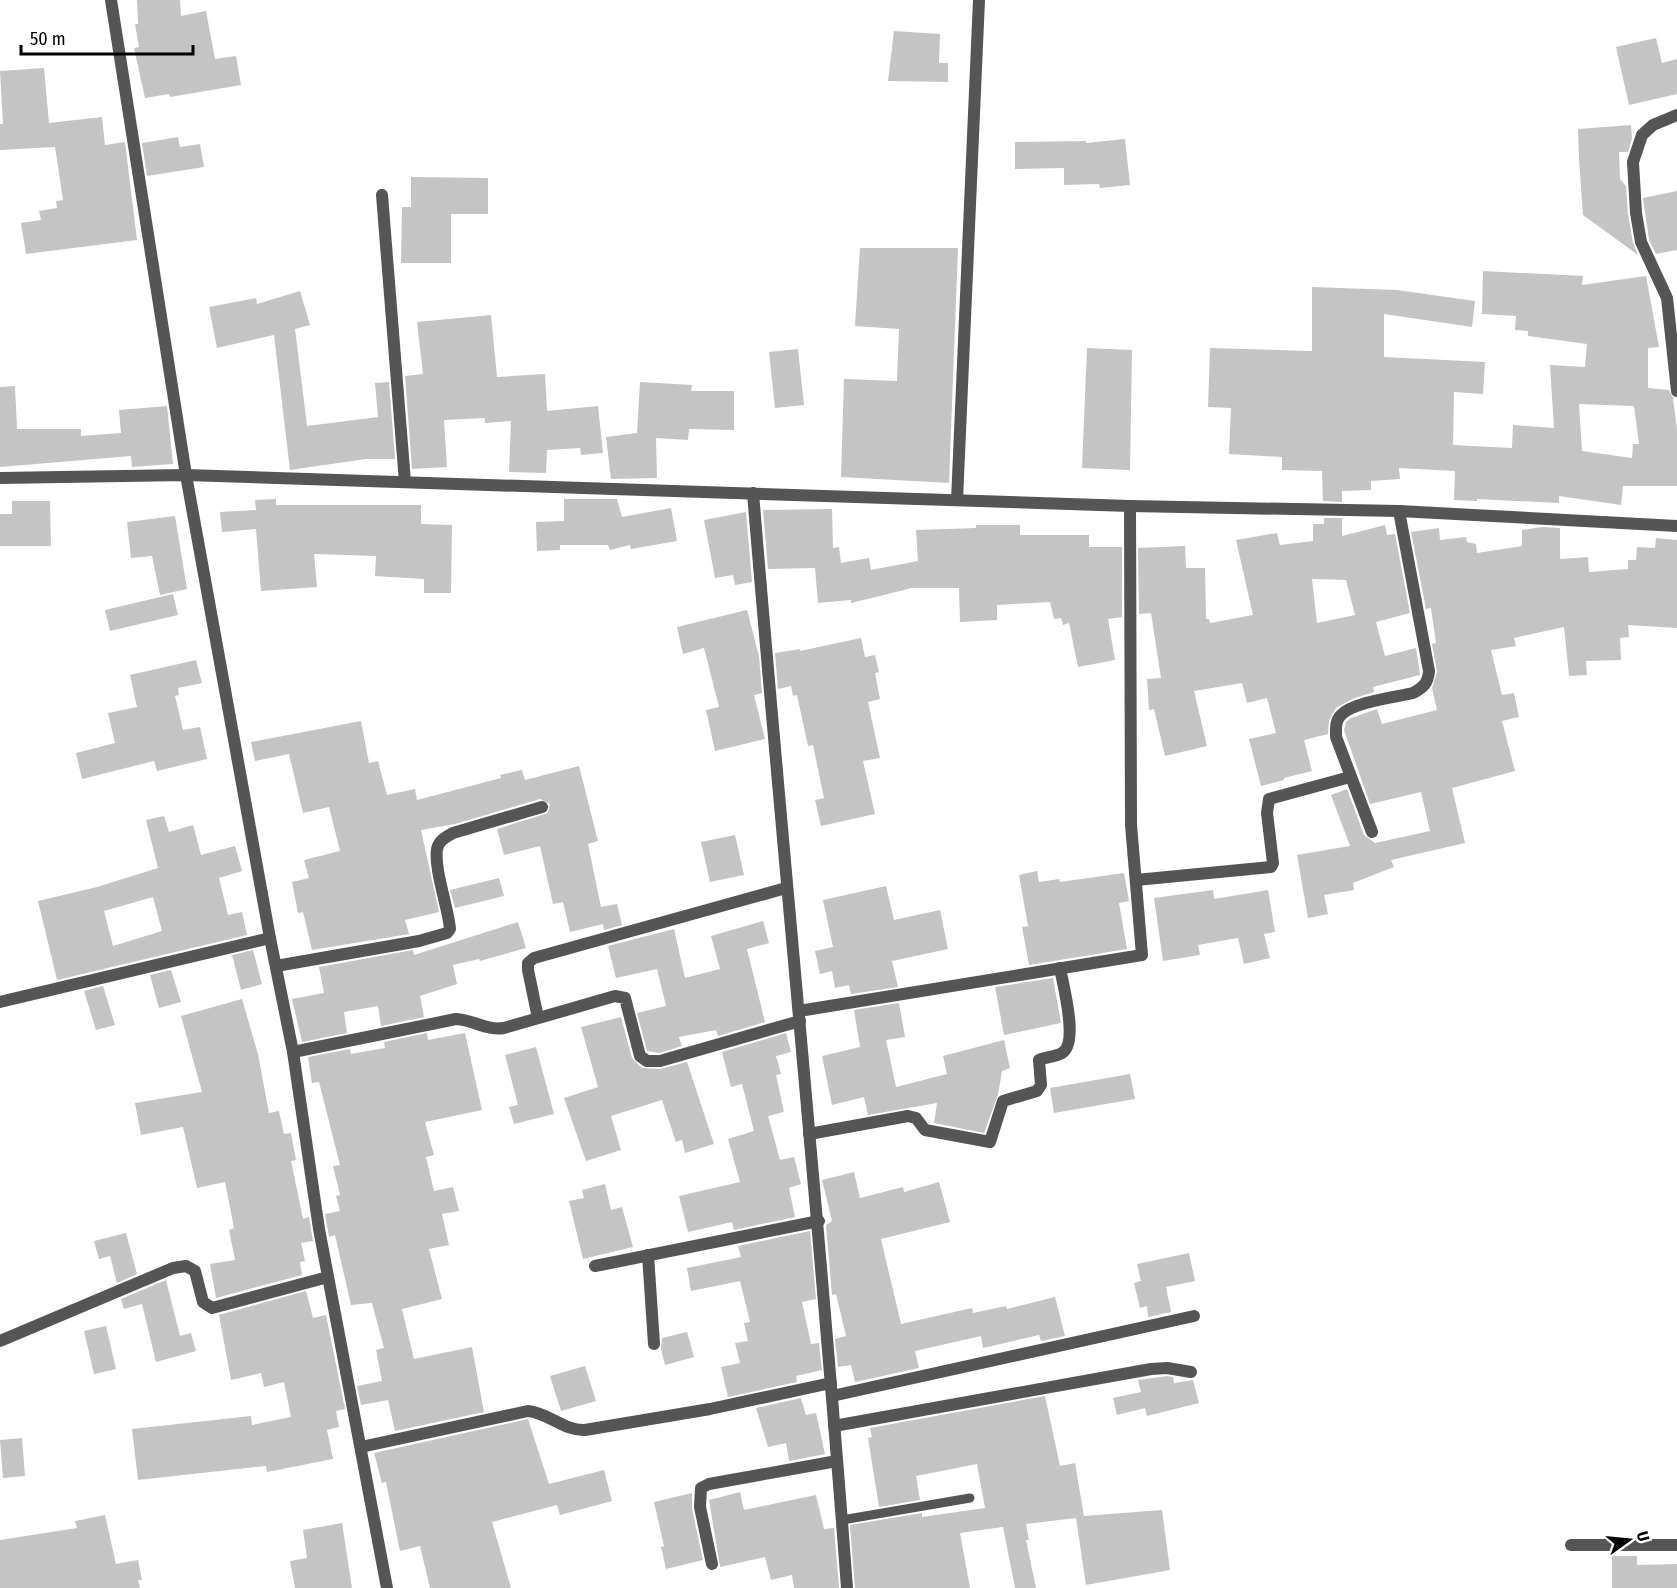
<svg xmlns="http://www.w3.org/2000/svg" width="1677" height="1588" font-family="'Fira Sans Condensed',sans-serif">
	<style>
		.building { fill: #c4c4c4; fill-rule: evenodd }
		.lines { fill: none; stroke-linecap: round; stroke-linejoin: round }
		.service { stroke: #555; stroke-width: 9 }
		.minor { stroke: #555; stroke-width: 12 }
	</style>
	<rect width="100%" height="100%" fill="#fff"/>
	<g class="building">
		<polygon points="137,0 180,0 181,16 206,11 215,59 236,56 241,85 170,97 169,94 145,98 134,48 139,47 135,24 138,24"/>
		<polygon points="894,31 940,34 939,63 948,63 948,82 888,81"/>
		<polygon points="1656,38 1662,63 1677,59 1677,94 1629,105 1616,47"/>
		<polygon points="44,68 49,123 102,117 105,145 125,142 137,240 26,254 21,223 41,220 39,211 57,208 56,201 63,200 55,147 0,150 0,124 3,124 0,71"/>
		<polygon points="1631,125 1632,138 1628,152 1619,152 1620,179 1626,186 1628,214 1633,243 1638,255 1583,215 1579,159 1578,129"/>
		<polygon points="178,137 180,147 200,144 204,167 147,176 142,143"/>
		<polygon points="1125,139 1130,185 1100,188 1099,184 1064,185 1064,168 1015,169 1015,142 1086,141 1086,143"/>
		<polygon points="411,177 488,178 488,214 451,214 451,263 401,263 402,207 411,207"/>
		<polygon points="1677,191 1677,250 1656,254 1649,240 1643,198"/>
		<polygon points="860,248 958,248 949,483 841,477 844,379 897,381 899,329 855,326"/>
		<path d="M 1483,271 L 1583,276 L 1582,285 L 1646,276 L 1659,347 L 1648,348 L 1648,388 L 1669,390 L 1673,398 L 1677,430 L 1677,486 L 1623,486 L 1621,505 L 1559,496 L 1559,503 L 1477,499 L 1477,501 L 1454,500 L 1455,471 L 1399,468 L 1400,479 L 1371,481 L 1371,490 L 1342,491 L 1342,502 L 1323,501 L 1322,471 L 1282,470 L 1282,457 L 1229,454 L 1231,408 L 1208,407 L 1210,348 L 1312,351 L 1312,287 L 1397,290 L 1475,301 L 1472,327 L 1384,314 L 1384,357 L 1485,362 L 1483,394 L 1454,392 L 1453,445 L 1512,448 L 1513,425 L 1554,428 L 1550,365 L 1585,367 L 1587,344 L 1528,336 L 1528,331 L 1515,330 L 1516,316 L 1482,314 ZM 1579,404 L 1634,406 L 1639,444 L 1633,444 L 1632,458 L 1582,451 Z"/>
		<polygon points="300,291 310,325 295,329 307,426 378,417 375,383 389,382 395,459 366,459 290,470 274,335 217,348 209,307 256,298 257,304"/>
		<polygon points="491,315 497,377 545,374 547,411 598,406 603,453 581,455 580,448 547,450 546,473 509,472 511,421 485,423 485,418 444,420 447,467 412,469 405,376 423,374 417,322"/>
		<polygon points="1087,348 1132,350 1130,470 1082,468"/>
		<polygon points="798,349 804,405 775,408 769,352"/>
		<polygon points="640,382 692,385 691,391 734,391 734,430 689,429 688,440 656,438 657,478 611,479 606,437 637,433"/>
		<polygon points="15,386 17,429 81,429 81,436 121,433 119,410 167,406 173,464 132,467 131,456 0,467 0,387"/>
		<polygon points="276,499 276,505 421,505 421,524 452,525 451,593 424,593 424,579 375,576 376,556 314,554 317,587 261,591 256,529 222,532 220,512 256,510 255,500"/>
		<polygon points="564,499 617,499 622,517 671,508 677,541 631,549 630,545 610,550 608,545 560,545 560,550 537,551 536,522 564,521"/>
		<polygon points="12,501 50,501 51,546 0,546 0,514 12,514"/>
		<polygon points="832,509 833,548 839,547 841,563 869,558 871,570 918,561 916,530 976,528 976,525 1020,525 1020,535 1089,535 1089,547 1122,547 1122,617 1108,619 1115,660 1078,667 1069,623 1063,625 1061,618 1054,619 1050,602 997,605 997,620 960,622 959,588 912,588 851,603 851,600 818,603 815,568 768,569 763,510"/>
		<polygon points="746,512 752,582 735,585 733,575 715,578 704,520"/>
		<polygon points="175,516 187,589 160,595 152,556 131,558 127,522"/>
		<path d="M 1324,518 L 1342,518 L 1342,536 L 1385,525 L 1387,535 L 1395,534 L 1410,613 L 1376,622 L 1385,656 L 1416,648 L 1420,675 L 1373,687 L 1374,692 L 1352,699 L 1336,708 L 1329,720 L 1328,734 L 1304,740 L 1312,771 L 1284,778 L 1284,780 L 1261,786 L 1249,739 L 1276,733 L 1267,698 L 1247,703 L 1242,683 L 1194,691 L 1207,746 L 1165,756 L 1154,709 L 1149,710 L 1147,679 L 1161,678 L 1151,613 L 1139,614 L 1138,548 L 1185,546 L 1186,568 L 1205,568 L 1206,619 L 1209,619 L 1210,623 L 1253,615 L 1236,540 L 1277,533 L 1280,545 L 1313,541 L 1313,524 L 1324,524 ZM 1312,579 L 1346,580 L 1355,615 L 1317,623 Z"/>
		<polygon points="1542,527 1560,528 1560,559 1588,557 1589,572 1628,569 1628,560 1636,560 1637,547 1655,548 1656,538 1677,540 1677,628 1628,625 1629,637 1620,638 1621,660 1586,661 1587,675 1569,676 1564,627 1514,638 1516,646 1491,650 1502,695 1514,693 1519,717 1502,721 1515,771 1452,788 1465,843 1391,860 1394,867 1353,883 1354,890 1324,895 1328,914 1308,918 1297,855 1350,846 1331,795 1347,789 1364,835 1375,843 1430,831 1421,792 1370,804 1344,730 1346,722 1351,718 1377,709 1382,724 1437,710 1432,688 1437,672 1432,644 1436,643 1431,608 1426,609 1411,532 1439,528 1440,540 1466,537 1467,542 1476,544 1477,553 1522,546 1522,530"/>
		<polygon points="173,594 178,615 110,631 105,610"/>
		<polygon points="747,610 759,656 762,693 754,695 765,739 715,751 706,710 719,707 704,648 683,654 677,627"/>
		<polygon points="861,638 865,657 875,655 879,672 875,673 880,699 868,702 880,758 863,761 875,814 821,826 815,800 824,798 813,745 808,746 797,695 793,696 791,686 778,689 775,653 800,649 800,651"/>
		<polygon points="196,660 202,683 178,688 179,695 175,696 183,730 200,727 207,759 157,771 154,761 82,779 76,753 115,743 108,713 137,707 130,675"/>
		<polygon points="361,721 369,763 378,761 387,795 415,789 417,800 501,778 500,775 522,770 525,780 579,766 598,841 588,844 601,907 617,904 622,925 604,930 603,924 570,932 563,902 553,904 540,846 504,855 497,829 548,813 550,804 540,799 455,824 421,830 439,912 405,920 409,934 312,950 303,912 298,913 292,882 309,878 304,860 340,851 329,807 303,813 289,754 255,761 251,742"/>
		<path d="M 164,816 L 169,832 L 193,825 L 201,855 L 235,846 L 242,871 L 219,878 L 228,915 L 242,912 L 247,935 L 57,980 L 38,901 L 97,887 L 158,868 L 146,820 ZM 153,897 L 162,931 L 113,946 L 104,911 Z"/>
		<polygon points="735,835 744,875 710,882 701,842"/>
		<polygon points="1037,871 1039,882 1059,879 1060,882 1124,873 1129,901 1119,903 1127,949 1029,965 1022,927 1028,926 1019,875"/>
		<polygon points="499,878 504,896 455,908 450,890"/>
		<polygon points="886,886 894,920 940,910 948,949 892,961 898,987 851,994 849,985 835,988 832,971 820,974 815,951 833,947 823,900"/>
		<polygon points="1213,890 1214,899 1268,890 1275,932 1264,934 1270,958 1244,964 1238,938 1198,945 1200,955 1163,961 1154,898"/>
		<polygon points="763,921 769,943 747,949 765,1022 718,1036 716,1030 679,1037 682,1046 659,1053 647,1051 637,1013 666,1006 657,969 616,978 608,946 674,929 685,978 720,969 711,936"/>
		<polygon points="518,922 526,948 480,961 479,959 453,965 457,984 420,996 424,1017 381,1026 378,1006 344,1012 347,1033 302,1042 292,999 324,993 319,967 413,950 414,955"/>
		<polygon points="253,950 262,984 241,990 232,955"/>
		<polygon points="171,970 181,1002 159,1008 150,975"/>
		<polygon points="1053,978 1061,1023 1004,1035 995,987"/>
		<polygon points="103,986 115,1025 96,1030 84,991"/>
		<polygon points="242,999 258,1054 269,1113 279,1111 284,1134 291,1133 296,1160 291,1161 303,1219 309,1217 313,1241 301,1243 305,1261 300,1262 302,1275 216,1298 210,1264 235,1260 229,1230 234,1228 225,1182 197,1188 183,1127 141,1135 135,1103 202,1092 181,1016"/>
		<polygon points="899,1003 905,1037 886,1040 896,1087 947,1074 943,1056 1004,1040 1010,1068 1002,1071 998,1095 984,1133 934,1123 937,1103 868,1115 864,1097 832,1105 822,1056 860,1047 854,1010"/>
		<polygon points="621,1017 632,1058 642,1068 660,1069 687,1062 714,1144 685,1153 682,1140 676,1142 662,1100 611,1116 621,1150 586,1161 564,1098 598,1087 581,1027"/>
		<polygon points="427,1033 428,1040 465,1033 482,1110 425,1122 434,1155 426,1157 434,1191 453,1187 459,1211 442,1214 449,1245 429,1249 442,1299 402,1309 414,1359 472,1347 484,1412 395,1431 388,1400 361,1405 357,1386 382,1381 376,1350 384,1348 372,1303 351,1305 335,1235 329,1237 325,1214 340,1211 336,1196 340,1195 333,1166 340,1165 319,1082 312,1083 308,1057 350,1049 351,1054 385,1048 384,1042"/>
		<polygon points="786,1033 791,1052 776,1056 781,1074 776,1075 784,1112 768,1116 780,1160 794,1157 801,1184 789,1188 795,1217 734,1230 732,1222 688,1232 679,1196 740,1182 728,1139 754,1131 742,1084 731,1087 722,1052"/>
		<polygon points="536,1047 554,1114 514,1124 509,1107 518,1105 505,1055"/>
		<polygon points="1130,1074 1135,1099 1054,1113 1050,1088"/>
		<polygon points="854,1172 860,1198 903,1187 904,1192 939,1182 950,1222 881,1239 901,1324 972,1308 973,1313 1006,1306 1007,1309 1055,1297 1065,1336 1041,1341 1039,1335 983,1348 981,1336 915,1351 919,1368 855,1382 851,1365 838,1367 835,1339 846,1336 836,1294 832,1295 826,1225 832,1221 822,1180"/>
		<polygon points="605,1184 611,1210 622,1207 633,1247 583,1259 569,1201 584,1198 582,1190"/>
		<polygon points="810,1231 816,1299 802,1302 811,1344 819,1343 822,1370 796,1376 797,1382 728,1397 721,1367 740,1363 735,1343 748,1341 744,1323 750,1322 740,1281 691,1291 687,1268 741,1257 738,1246"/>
		<polygon points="126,1233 137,1274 117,1283 110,1256 99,1259 94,1241"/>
		<polygon points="1189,1253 1195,1281 1166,1287 1171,1312 1148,1317 1147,1306 1140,1308 1134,1283 1141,1281 1137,1264"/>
		<polygon points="166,1280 180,1336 191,1333 196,1351 156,1362 142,1304 124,1309 121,1299"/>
		<polygon points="306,1291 313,1318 326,1315 345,1409 336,1411 339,1427 327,1430 333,1459 267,1472 266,1466 138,1480 132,1429 251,1416 252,1425 291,1417 284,1382 264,1387 261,1373 231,1380 219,1315"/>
		<polygon points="106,1326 116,1369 94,1374 84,1331"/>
		<polygon points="687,1332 694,1357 665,1365 661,1349 662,1338"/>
		<polygon points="585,1366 596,1401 561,1411 550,1376"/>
		<polygon points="1167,1376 1173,1377 1174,1383 1193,1380 1199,1403 1147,1416 1145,1408 1117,1415 1113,1398 1141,1392 1138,1380"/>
		<polygon points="1045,1396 1060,1466 1075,1463 1084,1516 1162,1510 1170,1570 1086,1585 1076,1518 1026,1524 1029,1540 1026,1540 1036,1588 1015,1588 1003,1527 960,1533 970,1588 855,1588 850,1525 922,1513 922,1517 985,1508 977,1464 916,1476 920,1500 879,1507 868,1438 872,1437 870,1428"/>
		<polygon points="801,1398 806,1415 816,1413 825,1454 789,1461 786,1443 768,1447 756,1408"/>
		<polygon points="528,1419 549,1484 604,1470 612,1501 560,1515 557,1505 492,1522 511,1588 430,1588 420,1546 400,1551 386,1482 382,1483 374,1453"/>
		<polygon points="22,1438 25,1476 3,1478 0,1440"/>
		<polygon points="740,1492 744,1510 816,1495 824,1529 834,1528 839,1588 794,1588 792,1575 771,1580 765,1557 720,1567 709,1500"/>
		<polygon points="692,1493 692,1509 703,1560 666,1569 661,1547 664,1546 654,1502"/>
		<polygon points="105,1515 116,1564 138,1560 142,1580 138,1580 140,1588 0,1588 0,1540 77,1528 75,1521"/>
		<polygon points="342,1523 352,1588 295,1588 290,1561 307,1558 303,1530"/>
		<polygon points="1612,1556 1637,1556 1637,1565 1677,1564 1677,1588 1612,1588"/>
	</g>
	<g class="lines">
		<polyline class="service" points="842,1520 970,1498"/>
		<g class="minor">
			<polyline points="111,0 186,475 270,938 293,1052 319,1229 387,1588"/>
			<polyline points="1677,115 1653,125 1642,135 1633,162 1636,213 1641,242 1667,298 1677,391"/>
			<polyline points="382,195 405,482"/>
			<polyline points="0,478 186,475 1130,506 1399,511 1677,526"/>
			<path d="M 753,493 C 783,858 820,1223 847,1588"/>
			<polyline points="957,500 979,0"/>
			<path d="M 1372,832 L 1336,737 C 1336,729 1335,721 1341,715 C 1353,702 1396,697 1413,693 C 1424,687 1428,683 1429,671 L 1399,511"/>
			<polyline points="1136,880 1271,867 1273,863 1267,813 1269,799 1350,777"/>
			<path d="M 276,966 L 419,941 L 447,933 L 450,929 C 448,906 434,870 437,849 C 439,840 446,837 453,833 L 542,807"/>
			<polyline points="0,1002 270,938"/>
			<polyline points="799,1011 1142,955 1131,825 1130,506"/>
			<polyline points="538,1018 528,970 528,963 534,958 786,888"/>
			<path d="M 293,1052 L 456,1019 C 474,1020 487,1031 504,1028 L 615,996 L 625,998 L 640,1056 L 647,1061 L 660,1061 L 800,1021"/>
			<path d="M 809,1134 L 908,1116 L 916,1118 L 925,1130 L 990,1142 L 1003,1101 L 1037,1091 L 1041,1085 L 1039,1060 C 1046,1057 1055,1057 1062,1053 C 1079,1043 1063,985 1060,968"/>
			<polyline points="648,1255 654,1344"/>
			<polyline points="595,1266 819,1221"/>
			<polyline points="0,1341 173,1268 186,1266 195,1271 203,1302 212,1308 328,1277"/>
			<polyline points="832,1396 1194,1316"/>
			<polyline points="834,1426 1151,1369 1167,1368 1191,1372"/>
			<path d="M 361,1447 L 528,1411 C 549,1413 564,1431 585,1430 L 710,1409 L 831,1383"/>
			<polyline points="1571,1545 1677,1545"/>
			<polyline points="712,1564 700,1507 701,1488 709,1484 837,1461"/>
		</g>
	</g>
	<g transform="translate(1629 1540) rotate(75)" stroke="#ffffff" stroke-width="4.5" paint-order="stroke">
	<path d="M0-4.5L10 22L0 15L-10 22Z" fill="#000000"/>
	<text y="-9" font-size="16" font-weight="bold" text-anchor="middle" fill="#000000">U</text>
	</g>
	<path d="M21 45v9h172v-9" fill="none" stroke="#000000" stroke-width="3"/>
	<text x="30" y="45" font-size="18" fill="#000000" stroke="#ffffff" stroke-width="4.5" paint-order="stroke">50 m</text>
</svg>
